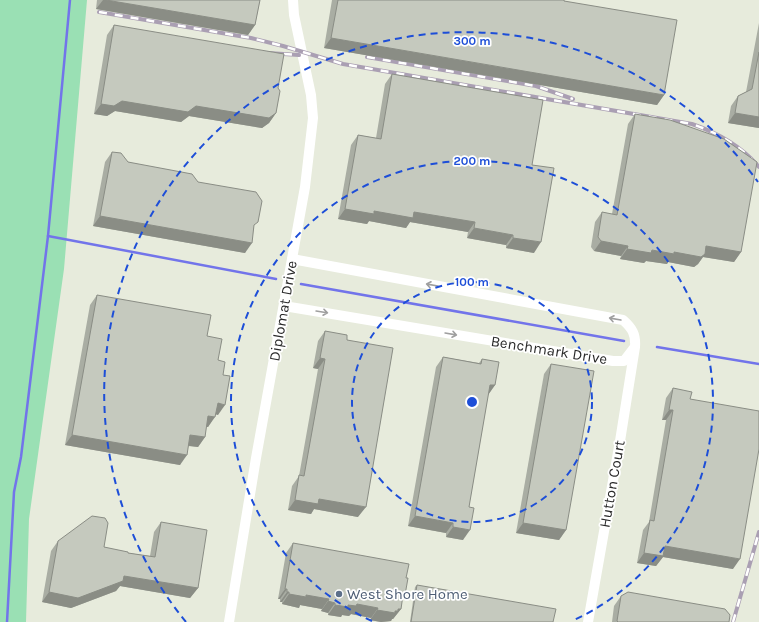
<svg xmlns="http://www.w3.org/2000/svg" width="759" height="622" font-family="Karla,sans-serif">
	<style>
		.green { fill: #9ae0b4 }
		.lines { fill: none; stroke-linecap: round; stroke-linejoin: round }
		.stream { stroke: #7274ea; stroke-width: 2.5 }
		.minor { stroke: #fff; stroke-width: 10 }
		.rail-casing { stroke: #aa9fb3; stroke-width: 4 }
		.rail { stroke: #fff; stroke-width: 2.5; stroke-dasharray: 8; stroke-linecap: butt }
		.wall { fill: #a9ada3 }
		.shaded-wall { fill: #8a8d85 }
		.building { fill: #c5c9be; stroke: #8a8d85 }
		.oneway { stroke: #9f9f9f }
		.ring { fill: none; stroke: #1d4ed8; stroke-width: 2; stroke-dasharray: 7 5 }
		.service-dot { fill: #5c6f8a; stroke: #fff; stroke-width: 1.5 }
		.labels { text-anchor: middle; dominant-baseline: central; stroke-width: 3.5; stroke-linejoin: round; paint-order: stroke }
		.street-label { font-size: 15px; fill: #292929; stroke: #fff }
		.service-label { font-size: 15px; fill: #4e5e75; stroke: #fff; text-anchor: start }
		.centre { fill: #1d4ed8; stroke: #fff; stroke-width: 2 }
		.ring-label { font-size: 12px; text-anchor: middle; font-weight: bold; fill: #1d4ed8; stroke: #fff; stroke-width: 3.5; stroke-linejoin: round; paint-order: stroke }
	</style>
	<rect width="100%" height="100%" fill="#e7ebdc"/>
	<polygon class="green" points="0,0 87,0 64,269 29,519 26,622 0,622"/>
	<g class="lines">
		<g class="stream">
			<polyline points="48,236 276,279"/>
			<polyline points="301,284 624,341"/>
			<polyline points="657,347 759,364"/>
			<polyline points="7,622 14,492 21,457 48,236 70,0"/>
		</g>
		<g class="minor">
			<path d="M 292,259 L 623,320 C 632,328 636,334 635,347 L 620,441 L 588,622"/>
			<polyline points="284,306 613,361 624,361 634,348"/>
			<polyline points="229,622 256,458 305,187 313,118 311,95 294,15 293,0"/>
		</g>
		<g class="rail-casing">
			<g id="rail">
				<path d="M 99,12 L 251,38 L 283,46 L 343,64 L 692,124 C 718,133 741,146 759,167"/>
				<polyline points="268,53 299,55"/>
				<polyline points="367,57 536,86 573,99"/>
				<polyline points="733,622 759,532"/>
			</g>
		</g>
		<use href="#rail" class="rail"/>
	</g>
	<g class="wall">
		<polygon points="97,0 260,0 255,25 248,35 96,9"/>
		<polygon points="332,0 564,0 564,1 664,95 657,105 324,48"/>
		<polygon points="759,23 759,128 728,123 731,106 738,96 746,92"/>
		<polygon points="114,25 278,88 276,113 269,123 262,128 189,116 181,122 115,111 107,116 94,114 107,35"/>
		<polygon points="392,74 532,165 534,253 506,248 506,245 467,238 468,232 410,222 406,228 369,221 367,224 338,219 351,145 358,135 376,138 385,84"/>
		<polygon points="635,114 741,252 734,262 703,257 698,264 694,267 668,262 667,264 646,261 644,263 620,259 621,256 594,251 591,247 595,222 602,212 612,214 628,124"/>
		<polygon points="112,152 128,162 198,182 254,228 245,253 93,226 105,162"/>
		<polygon points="97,295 207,336 218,360 223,375 218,415 216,414 208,427 206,427 205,437 198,447 188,446 180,465 65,445 90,305"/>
		<polygon points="325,331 347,340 358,517 314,509 311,514 288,510 292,486 299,476 318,369 313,368 318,341"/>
		<polygon points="443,357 479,363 482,359 495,385 488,395 463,540 446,537 446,533 408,526 436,367"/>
		<polygon points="551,364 566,530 559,540 516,533 544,374"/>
		<polygon points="673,388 690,399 733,569 663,557 656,566 637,563 643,530 649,522 666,420 662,420 666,398"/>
		<polygon points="161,522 198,588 190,598 120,586 116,591 71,608 42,602 51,551 58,541 104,547 128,553 150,556 154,532"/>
		<polygon points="293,543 406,578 405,595 402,599 401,609 393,619 392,619 391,621 381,622 370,620 371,618 351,614 349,616 342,615 341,617 328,615 328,613 321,611 322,609 300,605 299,608 282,604 282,602 280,602 280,599 278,599 286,553"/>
		<polygon points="417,585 553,622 410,622 415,587"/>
		<polygon points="621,596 729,622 612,622 614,606"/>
	</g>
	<g class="shaded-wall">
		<polygon points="103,0 106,0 255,25 248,35 96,9"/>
		<polygon points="331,38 664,95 657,105 324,48"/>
		<polygon points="122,101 196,106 276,113 269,123 262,128 189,116 181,122 115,111 107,116 94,114 101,104"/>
		<polygon points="735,113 759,117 759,128 728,123"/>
		<polygon points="345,209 374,211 414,212 475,222 468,232 410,222 406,228 369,221 367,224 338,219"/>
		<polygon points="100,216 252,243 245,253 93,226"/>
		<polygon points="474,228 513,235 506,245 467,238"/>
		<polygon points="513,238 541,242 534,253 506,248"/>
		<polygon points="601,241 628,246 621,256 594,251"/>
		<polygon points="706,246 741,252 734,262 703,257 698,264 694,267 668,262 667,264 646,261 644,263 620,259 627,249 674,252"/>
		<polygon points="320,358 325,359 318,369 313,368"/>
		<polygon points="490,385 495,385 488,395"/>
		<polygon points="218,403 225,405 218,415 211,413"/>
		<polygon points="669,410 673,410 666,420 662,420"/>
		<polygon points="208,416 215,417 208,427 201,426"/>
		<polygon points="72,435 187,455 180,465 65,445"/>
		<polygon points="190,435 205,437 198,447 183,445"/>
		<polygon points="319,499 366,507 358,517 314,509 311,514 288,510 295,500"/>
		<polygon points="415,516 453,523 446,533 408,526"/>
		<polygon points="523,523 566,530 559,540 516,533"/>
		<polygon points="453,527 470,530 463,540 446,537"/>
		<polygon points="665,546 740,559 733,569 663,557 656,566 637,563 644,553"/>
		<polygon points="124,576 198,588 190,598 120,586 116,591 71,608 42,602 49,592"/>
		<polygon points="285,589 287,589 280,599 278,599"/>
		<polygon points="287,592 289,592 282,602 280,602"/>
		<polygon points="289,594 306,595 329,599 322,609 300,605 299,608 282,604"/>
		<polygon points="328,601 335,603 328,613 321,611"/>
		<polygon points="357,604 378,608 371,618 351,614 349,616 342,615 341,617 328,615 335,605 348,605"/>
		<polygon points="398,609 401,609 393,619 392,619 391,621 381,622 370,620 377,610 395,611"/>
	</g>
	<g class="building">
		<polygon points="106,0 260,0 255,25"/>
		<polygon points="338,0 564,0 564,1 677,20 664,95 331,38"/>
		<polygon points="114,25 284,54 278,88 280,91 276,113 269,118 196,106 188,112 122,101 114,106 101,104"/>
		<polygon points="759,52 759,117 735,113 738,96 752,89"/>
		<polygon points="392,74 543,100 532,165 554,168 541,242 513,238 513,235 474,228 475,222 414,212 413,218 374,211 374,214 345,209 358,135 381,139"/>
		<polygon points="635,114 670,120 724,139 757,162 741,252 706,246 705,254 701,257 674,252 674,254 652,250 651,253 627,249 628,246 601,241 598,237 602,212 617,215"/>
		<polygon points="112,152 121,153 128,162 192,174 198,182 256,192 262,201 258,222 254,225 252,243 100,216"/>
		<polygon points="97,295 211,315 207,336 222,339 218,360 225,362 223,375 230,376 225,405 218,403 215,417 208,416 205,437 190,435 187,455 72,435"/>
		<polygon points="325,331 347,335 347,340 393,348 366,507 319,499 318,504 295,500 299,475 304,476 325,359 320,358"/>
		<polygon points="443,357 481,364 482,359 499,362 495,385 490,385 469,507 474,508 470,530 453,527 453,523 415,516"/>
		<polygon points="551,364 594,371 566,530 523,523"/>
		<polygon points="673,388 692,392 690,399 759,411 759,449 740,559 665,546 663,556 644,553 650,520 654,521 673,410 669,410"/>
		<polygon points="92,516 105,518 108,523 104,547 128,552 128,553 155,557 161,522 207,530 198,588 124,576 123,581 78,598 49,592 58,541"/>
		<polygon points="293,543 409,564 406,578 408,578 405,595 403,595 401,609 398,609 398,611 395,611 395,613 377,610 378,608 357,604 356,606 348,605 348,607 335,605 335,603 328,601 329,599 306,595 306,597 289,594 289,592 287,592 287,589 285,589"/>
		<polygon points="417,585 556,609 553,622 411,622"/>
		<polygon points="628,592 725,609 730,615 729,622 618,622 617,621 621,596"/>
	</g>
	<defs><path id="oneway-shaft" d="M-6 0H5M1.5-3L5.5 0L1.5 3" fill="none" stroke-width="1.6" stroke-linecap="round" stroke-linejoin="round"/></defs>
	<g class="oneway">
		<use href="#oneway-shaft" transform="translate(432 285) rotate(-170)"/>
		<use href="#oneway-shaft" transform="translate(322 312) rotate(9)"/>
		<use href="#oneway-shaft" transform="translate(615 319) rotate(-170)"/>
		<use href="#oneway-shaft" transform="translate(451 334) rotate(10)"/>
	</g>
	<g class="ring">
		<circle cx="472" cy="402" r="120"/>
		<path d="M372 621A241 241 0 1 1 572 621"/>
		<path d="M186 622A361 361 0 1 1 758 182"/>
	</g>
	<circle class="service-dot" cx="339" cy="594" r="4"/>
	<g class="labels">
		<g class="street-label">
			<text transform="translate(283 311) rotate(-80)">Diplomat Drive</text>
			<text transform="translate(549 350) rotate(9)">Benchmark Drive</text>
			<text transform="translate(612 484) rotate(-80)">Hutton Court</text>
		</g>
		<g class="service-label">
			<text x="347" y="594">West Shore Home</text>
		</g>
	</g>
	<circle cx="472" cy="402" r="6" class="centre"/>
	<g class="ring-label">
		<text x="472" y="45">300 m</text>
		<text x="472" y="165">200 m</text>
		<text x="472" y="286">100 m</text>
	</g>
</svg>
